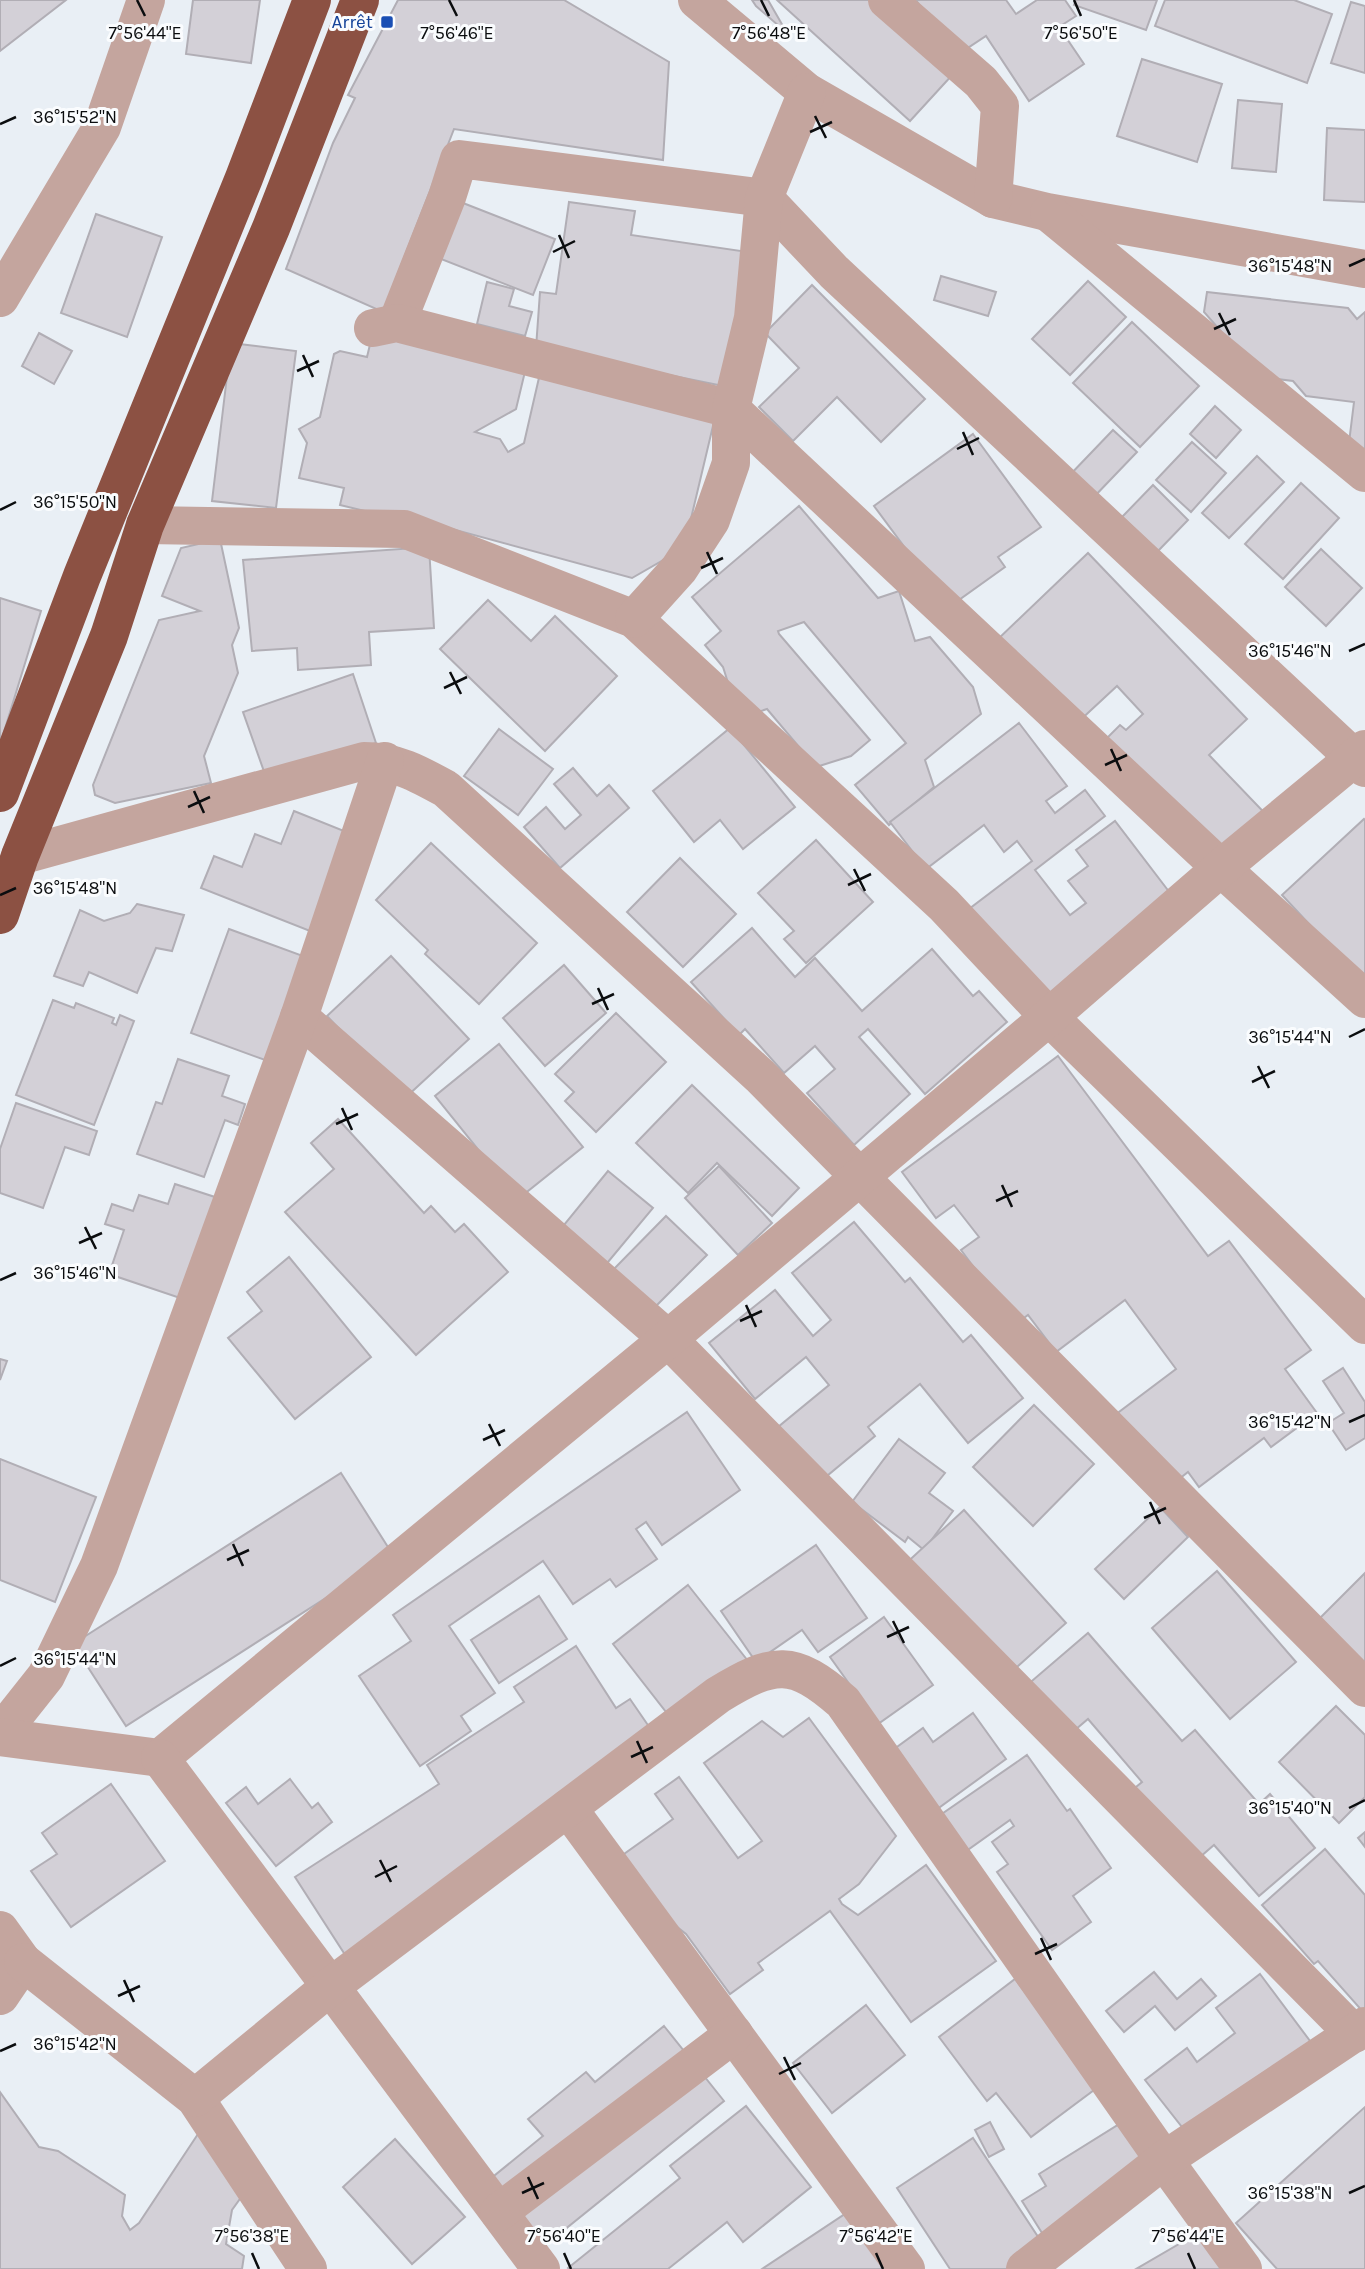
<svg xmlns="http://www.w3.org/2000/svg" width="1365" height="2269" font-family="Karla,sans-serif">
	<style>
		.building { fill: #d3d0d7; stroke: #b1aeb5; stroke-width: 2 }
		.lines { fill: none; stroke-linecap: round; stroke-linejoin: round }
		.minor { stroke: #c4a59e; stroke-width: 38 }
		.highway { stroke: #8c5143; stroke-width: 38 }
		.ticks { fill: none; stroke: #0b0d0f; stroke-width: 2.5 }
		.transit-dot { fill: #1a4fb4; stroke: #fafcfe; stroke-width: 2.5 }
		.labels { text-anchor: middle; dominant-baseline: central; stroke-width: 6; stroke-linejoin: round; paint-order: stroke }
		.transit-label { font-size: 19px; fill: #164399; stroke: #fafcfe; text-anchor: end }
		.ticks-label { font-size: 18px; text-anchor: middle; fill: #0b0d0f; stroke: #fafcfe; stroke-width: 6; stroke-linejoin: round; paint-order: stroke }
	</style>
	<rect width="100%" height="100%" fill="#e9eff5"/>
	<g class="building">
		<polygon points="0,0 66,0 0,51"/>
		<polygon points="193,0 260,0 251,63 186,54"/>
		<polygon points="398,0 564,0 669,62 663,160 454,129 383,312 286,269 333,143 355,98 348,95"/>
		<polygon points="752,0 768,0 787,33 756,6"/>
		<polygon points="777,0 876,0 954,73 910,121"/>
		<polygon points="916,0 1006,0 1016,14 1037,0 1065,0 1076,16 1059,27 1084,64 1029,101 986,36 954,57"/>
		<polygon points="1076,0 1157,0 1146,30 1074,5"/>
		<polygon points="1165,0 1294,0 1332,14 1307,83 1155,26"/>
		<polygon points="1351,2 1365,6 1365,73 1331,63"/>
		<polygon points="1142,59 1222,84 1197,162 1117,136"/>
		<polygon points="1238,100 1282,104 1276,172 1232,168"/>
		<polygon points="1327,128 1365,130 1365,202 1324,200"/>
		<polygon points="569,202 635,211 631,235 748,252 728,387 536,348 540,292 556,294"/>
		<polygon points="463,203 555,239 533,295 441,259"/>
		<polygon points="96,214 162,237 127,337 61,313"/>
		<polygon points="941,276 996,292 988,316 934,300"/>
		<polygon points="1088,281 1126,317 1070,375 1032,339"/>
		<polygon points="487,282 514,289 509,306 532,312 525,336 477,324"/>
		<polygon points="812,285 925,399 881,442 837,397 793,441 759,407 799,368 765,333"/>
		<polygon points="1207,292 1348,308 1357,319 1365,312 1365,462 1347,459 1354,402 1306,396 1293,381 1261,377 1204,312"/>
		<polygon points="1132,322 1199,386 1140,447 1073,383"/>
		<polygon points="373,332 528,359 516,409 475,432 500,439 508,452 524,443 541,369 717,409 684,548 632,578 415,519 398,519 340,505 344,488 299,478 307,443 299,429 320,417 334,354 340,351 367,357"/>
		<polygon points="39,333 72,351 54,384 22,366"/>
		<polygon points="231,343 296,351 276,508 212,501"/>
		<polygon points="1215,406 1241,430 1216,458 1190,434"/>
		<polygon points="1113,430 1137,452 1090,501 1066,479"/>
		<polygon points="973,434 1041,527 998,557 1005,567 949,607 874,506"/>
		<polygon points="1192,442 1226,473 1191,512 1156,480"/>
		<polygon points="1257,456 1284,482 1229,538 1202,513"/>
		<polygon points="1301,483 1339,518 1283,579 1245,544"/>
		<polygon points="1153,485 1188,520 1158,551 1122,517"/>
		<polygon points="799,506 878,598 899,591 915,641 930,637 973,687 981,714 925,760 934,787 889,825 855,785 906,743 804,622 778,631 779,634 870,740 851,756 816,767 767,709 752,714 730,689 723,667 705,645 721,631 692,597"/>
		<polygon points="220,539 239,628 232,645 238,673 204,756 211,783 115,803 95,795 93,785 159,620 200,611 162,596 181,548"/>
		<polygon points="429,547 434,628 369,632 371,665 298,670 297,648 252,651 243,560"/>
		<polygon points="1321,549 1362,588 1326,626 1285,587"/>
		<polygon points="1088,553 1247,719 1209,755 1279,828 1231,873 1104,741 1120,725 1126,730 1143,714 1117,686 1076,724 996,641"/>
		<polygon points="0,598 41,611 0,745"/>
		<polygon points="488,600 531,641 555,616 617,676 545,751 440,649"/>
		<polygon points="353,674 376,743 267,780 243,712"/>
		<polygon points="1019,723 1067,786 1046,801 1055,813 1085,790 1105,816 1035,870 1070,915 1086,903 1068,881 1088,866 1076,850 1115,821 1183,910 1048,1013 969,909 1032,861 1017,841 1004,852 984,825 926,869 890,822"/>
		<polygon points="730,728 795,807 743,849 720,820 694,842 653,791"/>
		<polygon points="499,729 553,769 518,815 464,776"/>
		<polygon points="573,768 597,796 609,785 629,808 560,868 524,827 546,807 565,829 581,815 554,784"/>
		<polygon points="294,811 349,833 310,931 201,888 214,856 242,867 255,834 281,844"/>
		<polygon points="1364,819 1365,820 1365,984 1282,895"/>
		<polygon points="816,840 873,902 806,963 784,939 794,931 758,893"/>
		<polygon points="431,843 537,943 479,1004 425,954 428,950 376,900"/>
		<polygon points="680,858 736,914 683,967 627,912"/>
		<polygon points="137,904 184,915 172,951 156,948 137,993 89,972 83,986 54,976 80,910 104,921 130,913"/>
		<polygon points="752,928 795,977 815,958 862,1011 932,949 973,996 979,991 1007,1022 925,1094 868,1029 859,1037 910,1094 854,1145 807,1093 835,1069 815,1046 784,1073 745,1029 739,1035 691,982"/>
		<polygon points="229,929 303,956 265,1060 191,1033"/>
		<polygon points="391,956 469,1039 405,1098 327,1016"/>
		<polygon points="564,965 606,1013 545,1066 503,1018"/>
		<polygon points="53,1000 74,1008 76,1003 114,1018 112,1023 116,1025 120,1015 134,1021 94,1125 16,1095"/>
		<polygon points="616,1013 666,1062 596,1132 565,1101 574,1092 555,1074"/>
		<polygon points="499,1044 583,1147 518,1199 435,1096"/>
		<polygon points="1058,1056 1208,1256 1229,1241 1311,1350 1285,1369 1317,1413 1271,1447 1264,1438 1199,1487 1188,1472 1169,1487 1115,1415 1176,1369 1125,1300 1056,1352 1028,1315 1016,1324 961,1250 979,1237 954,1205 936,1218 902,1172"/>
		<polygon points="178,1059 229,1076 222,1096 245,1104 238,1125 225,1120 204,1177 137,1154 156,1102 162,1104"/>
		<polygon points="692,1085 799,1188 772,1216 717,1163 688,1193 636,1143"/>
		<polygon points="16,1103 97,1131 89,1155 65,1147 43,1208 0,1193 0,1149"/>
		<polygon points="338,1119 424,1213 431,1206 455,1232 464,1224 508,1272 416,1355 285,1212 334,1169 311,1143"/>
		<polygon points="719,1166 772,1223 738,1255 685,1198"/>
		<polygon points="608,1171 653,1208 603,1268 559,1231"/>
		<polygon points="175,1184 221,1199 186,1300 109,1274 124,1230 105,1224 112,1204 133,1211 139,1195 168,1204"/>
		<polygon points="666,1216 707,1255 649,1313 609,1274"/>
		<polygon points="854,1222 905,1282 910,1278 963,1342 971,1335 1023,1398 968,1443 920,1384 868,1427 875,1436 816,1485 772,1432 829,1385 806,1357 755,1399 709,1343 775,1290 813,1336 831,1320 792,1273"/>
		<polygon points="289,1257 371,1357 295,1419 228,1338 262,1311 247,1292"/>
		<polygon points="0,1359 7,1361 0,1380"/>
		<polygon points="1343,1368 1365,1402 1365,1438 1346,1450 1328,1423 1344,1413 1323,1381"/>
		<polygon points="1034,1405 1094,1464 1033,1526 973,1467"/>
		<polygon points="687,1412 740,1490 662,1545 646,1522 636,1529 657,1559 616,1587 610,1579 573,1604 543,1561 449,1626 495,1693 461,1716 471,1731 420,1766 359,1676 411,1641 393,1615"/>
		<polygon points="899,1439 945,1473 929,1493 953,1511 924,1550 908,1537 905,1542 852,1502"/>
		<polygon points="0,1459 96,1497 55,1602 0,1580"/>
		<polygon points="341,1473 393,1555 126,1726 73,1644"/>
		<polygon points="1160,1507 1188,1537 1124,1599 1095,1569"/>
		<polygon points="964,1510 1066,1623 1007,1676 902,1567"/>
		<polygon points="816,1545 867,1618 818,1652 802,1630 756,1662 721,1611"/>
		<polygon points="1217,1571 1296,1662 1230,1719 1152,1628"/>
		<polygon points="1365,1573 1365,1664 1320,1618"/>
		<polygon points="688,1585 752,1666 677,1726 613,1644"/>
		<polygon points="539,1596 567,1639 499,1683 471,1640"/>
		<polygon points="884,1617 933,1685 878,1724 830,1657"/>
		<polygon points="1088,1633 1182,1741 1195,1730 1259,1804 1270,1794 1315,1848 1259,1896 1214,1845 1193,1863 1131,1791 1142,1782 1088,1719 1069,1735 1026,1686"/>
		<polygon points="576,1646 616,1708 630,1699 652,1731 351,1964 295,1877 439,1784 427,1765 524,1702 514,1687"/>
		<polygon points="1336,1706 1365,1735 1365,1797 1339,1823 1279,1762"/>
		<polygon points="973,1713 1006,1759 929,1815 886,1755 923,1728 933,1742"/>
		<polygon points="809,1718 896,1836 859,1884 839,1899 842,1904 858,1915 926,1865 996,1961 911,2022 830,1911 758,1963 763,1970 730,1994 686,1934 652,1907 617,1859 673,1819 655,1794 679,1777 738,1858 762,1841 704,1763 762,1721 783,1737"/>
		<polygon points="1027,1755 1067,1811 1070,1809 1111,1868 1073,1896 1091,1922 1052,1950 997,1872 1008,1864 992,1842 1014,1826 1010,1820 962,1854 936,1818"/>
		<polygon points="290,1779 312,1808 318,1803 332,1822 276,1866 226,1803 246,1787 258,1804"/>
		<polygon points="111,1784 165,1861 71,1927 31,1871 57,1854 42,1833"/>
		<polygon points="1365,1832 1365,1847 1358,1838"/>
		<polygon points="1325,1849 1365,1895 1365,2014 1318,1961 1314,1964 1262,1905"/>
		<polygon points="1154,1972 1177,1999 1201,1979 1216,1996 1175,2030 1155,2006 1124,2032 1106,2011"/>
		<polygon points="1260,1974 1319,2053 1197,2146 1145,2080 1187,2048 1197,2062 1235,2033 1216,2008"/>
		<polygon points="1015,1979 1098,2087 1031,2137 996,2093 987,2101 939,2037"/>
		<polygon points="866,2005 905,2055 832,2113 793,2063"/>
		<polygon points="664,2026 724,2101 543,2247 489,2180 543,2136 528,2119 586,2072 595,2082"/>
		<polygon points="0,2092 39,2147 58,2151 125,2195 122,2216 130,2230 139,2223 198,2134 242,2196 232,2210 226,2244 244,2256 242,2269 0,2269"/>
		<polygon points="746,2106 811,2187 743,2242 727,2222 668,2269 569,2269 568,2268 680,2178 670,2166"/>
		<polygon points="1365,2107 1365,2269 1277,2269 1236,2223"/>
		<polygon points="990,2122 1004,2149 989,2157 975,2130"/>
		<polygon points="1121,2123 1159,2184 1052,2249 1022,2201 1046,2186 1039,2174"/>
		<polygon points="973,2138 1050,2255 1029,2269 950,2269 897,2188"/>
		<polygon points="395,2139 465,2217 412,2264 343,2187"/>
		<polygon points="848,2212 884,2266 880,2269 762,2269"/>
		<polygon points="1203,2230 1226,2269 1136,2269"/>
	</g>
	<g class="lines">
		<g class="minor">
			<polyline points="697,0 807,92 993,199 1047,212 1365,269"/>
			<polyline points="887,0 981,82 1000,106 993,199"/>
			<polyline points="1049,213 1365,473"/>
			<polyline points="0,298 102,127 146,0"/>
			<polyline points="397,323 447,197 459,159 764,198 834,272 1365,768"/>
			<polyline points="373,328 397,323 731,409 1221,868 1365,999"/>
			<polyline points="145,525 404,529 634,619 944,905 1049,1017 1365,1325"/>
			<polyline points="634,619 679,569 711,520 731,463 731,409 753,318 764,198 807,92"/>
			<path d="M 20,856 L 364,761 C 396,761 419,774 446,789 L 760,1076 L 1365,1688"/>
			<polyline points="299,1017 668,1339 1354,2034"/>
			<polyline points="0,1734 46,1676 99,1566 299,1017 385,761"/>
			<polyline points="0,1737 160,1758 668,1339 1049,1017 1221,868 1365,749"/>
			<polyline points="160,1758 541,2269"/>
			<polyline points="568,1808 906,2269"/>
			<polyline points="0,1930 23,1962 0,1996"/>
			<polyline points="23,1962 195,2098 308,2269"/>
			<path d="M 195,2098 L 331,1986 L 718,1695 C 774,1661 793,1658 843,1702 L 1164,2160 L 1243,2269"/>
			<polyline points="499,2212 734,2034"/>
			<polyline points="1025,2269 1164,2160 1365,2026"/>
		</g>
		<g class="highway">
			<polyline points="0,793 82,576 244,178 312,0"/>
			<polyline points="0,915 20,856 109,636 145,525 271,228 360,0"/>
		</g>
	</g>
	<path class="ticks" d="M 137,0 L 145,16M 449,0 L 457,16M 761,0 L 769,16M 1074,0 L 1081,16M 815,116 L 826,138M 0,124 L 16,117M 810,132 L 832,122M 559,235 L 569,258M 553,252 L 575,241M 1349,266 L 1365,259M 1219,313 L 1230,335M 1214,329 L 1236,319M 303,355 L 313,377M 297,371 L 319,361M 963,432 L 973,455M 957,449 L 979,438M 0,510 L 16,502M 707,552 L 717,574M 701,568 L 723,558M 1349,651 L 1365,644M 450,672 L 461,694M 444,688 L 467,677M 1111,749 L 1121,771M 1105,765 L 1127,755M 194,791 L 204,813M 188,807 L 210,797M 854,869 L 865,891M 848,885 L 871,874M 0,895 L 16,888M 598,988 L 608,1010M 592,1004 L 614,994M 1349,1037 L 1365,1029M 1258,1066 L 1269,1088M 1252,1082 L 1275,1071M 342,1108 L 352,1130M 336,1124 L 358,1114M 1002,1185 L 1012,1207M 996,1201 L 1018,1191M 85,1227 L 96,1249M 79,1243 L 102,1233M 0,1280 L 16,1273M 746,1305 L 756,1327M 740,1321 L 762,1311M 1349,1422 L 1365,1415M 489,1424 L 500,1446M 483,1440 L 505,1430M 1150,1502 L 1160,1524M 1144,1518 L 1166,1508M 233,1544 L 243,1566M 227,1560 L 249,1550M 893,1621 L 904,1643M 887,1637 L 909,1627M 0,1666 L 16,1658M 637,1741 L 647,1763M 631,1757 L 653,1747M 1349,1808 L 1365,1800M 380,1860 L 391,1882M 375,1877 L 397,1866M 1041,1938 L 1051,1960M 1035,1954 L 1057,1944M 124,1980 L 134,2002M 118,1996 L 140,1986M 0,2051 L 16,2044M 784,2057 L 795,2080M 779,2074 L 801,2063M 528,2177 L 538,2199M 522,2193 L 544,2183M 1349,2193 L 1365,2186M 252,2253 L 259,2269M 564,2253 L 571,2269M 876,2253 L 883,2269M 1188,2253 L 1195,2269"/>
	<rect class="transit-dot" x="380" y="15" width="14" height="14" rx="3.5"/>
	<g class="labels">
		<g class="transit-label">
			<text x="373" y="22">Arrêt</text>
		</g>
	</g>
	<g class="ticks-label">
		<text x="145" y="39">7°56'44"E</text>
		<text x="457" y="39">7°56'46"E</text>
		<text x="769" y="39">7°56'48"E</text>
		<text x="1081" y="39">7°56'50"E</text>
		<text x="75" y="123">36°15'52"N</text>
		<text x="1290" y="272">36°15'48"N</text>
		<text x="75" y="508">36°15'50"N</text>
		<text x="1290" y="657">36°15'46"N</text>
		<text x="75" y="894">36°15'48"N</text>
		<text x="1290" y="1043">36°15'44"N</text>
		<text x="75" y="1279">36°15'46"N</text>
		<text x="1290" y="1428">36°15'42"N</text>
		<text x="75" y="1665">36°15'44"N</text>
		<text x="1290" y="1814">36°15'40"N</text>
		<text x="75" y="2050">36°15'42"N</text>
		<text x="1290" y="2199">36°15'38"N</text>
		<text x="252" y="2242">7°56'38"E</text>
		<text x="564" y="2242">7°56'40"E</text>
		<text x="876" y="2242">7°56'42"E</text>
		<text x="1188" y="2242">7°56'44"E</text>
	</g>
</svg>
